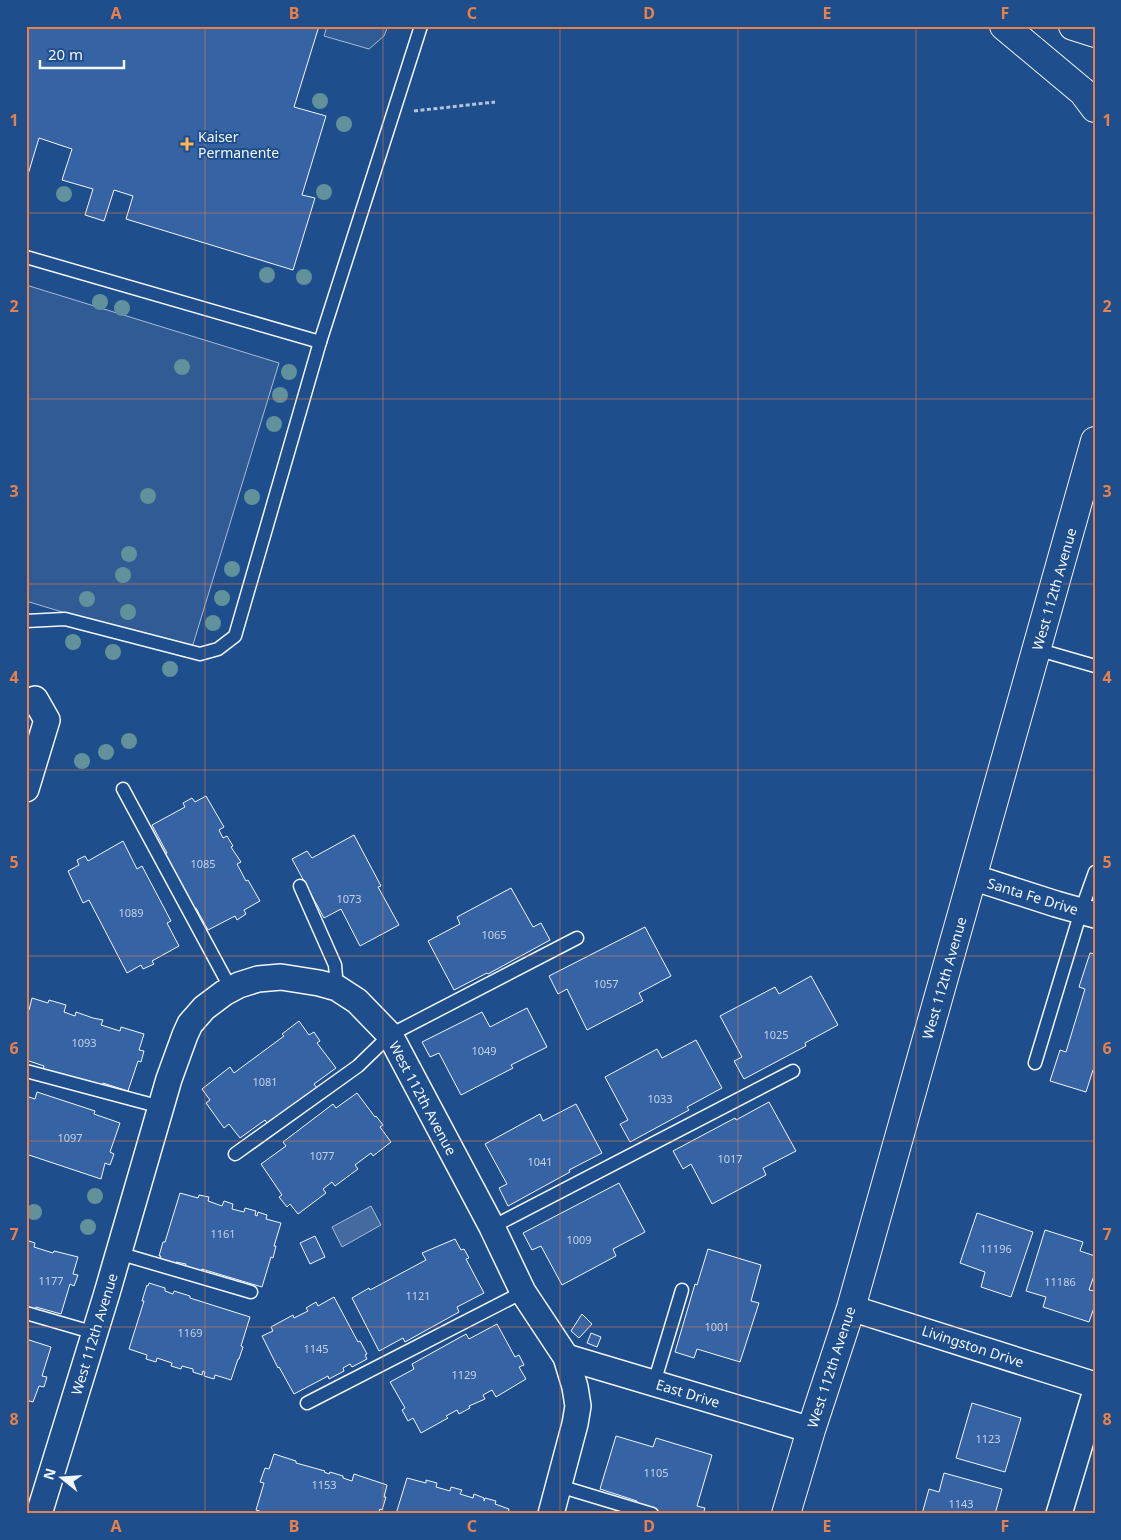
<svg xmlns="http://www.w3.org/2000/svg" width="1121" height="1540" font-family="'Noto Sans',sans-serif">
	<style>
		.built { fill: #305b95; stroke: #a8bbd7 }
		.water { fill: #446ba0; stroke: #a8bbd7 }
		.building { fill: #3563a3; stroke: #f2f6ff }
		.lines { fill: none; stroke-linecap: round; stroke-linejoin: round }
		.service-casing { stroke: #f2f6ff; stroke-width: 15 }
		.minor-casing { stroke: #f2f6ff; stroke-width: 28 }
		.secondary-casing { stroke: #f2f6ff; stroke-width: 30 }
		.path { stroke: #b3c4dc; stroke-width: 3; stroke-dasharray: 4 2.5; stroke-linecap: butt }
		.service { stroke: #1f4e8c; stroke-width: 12 }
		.minor { stroke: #1f4e8c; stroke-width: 25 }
		.secondary { stroke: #1f4e8c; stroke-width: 28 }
		.tree { fill: #61919a }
		.grid { fill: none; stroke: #ea8049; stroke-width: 1; stroke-opacity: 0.55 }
		.poi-dot { fill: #ffb74d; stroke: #1f4e8c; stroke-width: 2 }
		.labels { text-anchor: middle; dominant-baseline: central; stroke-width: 4; stroke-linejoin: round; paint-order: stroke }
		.number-label { font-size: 11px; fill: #c3d1e8 }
		.poi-label { font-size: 14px; fill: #f2f6ff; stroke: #1f4e8c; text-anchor: start }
		.street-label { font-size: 14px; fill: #f2f6ff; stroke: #1f4e8c }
		.neatline { fill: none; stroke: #ea8049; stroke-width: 2 }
		.grid-label { font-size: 16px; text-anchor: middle; font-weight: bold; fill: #ea8049 }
	</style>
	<rect width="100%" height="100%" fill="#1f4e8c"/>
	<g class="built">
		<polygon points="327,26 388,26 384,36 369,49 324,36"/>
		<polygon points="26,285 279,363 191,651 26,601"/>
	</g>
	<polygon class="water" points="371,1206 381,1225 342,1247 332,1227"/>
	<g class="building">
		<polygon points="26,26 319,26 294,107 326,116 302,195 315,198 293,270 126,219 133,196 114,190 104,221 85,215 93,189 62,180 72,149 39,138 26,181"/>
		<polygon points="206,796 224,827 219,830 223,838 227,836 233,846 231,847 241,862 237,864 246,881 248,880 260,901 244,910 246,914 237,920 235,916 208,930 196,908 192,910 162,856 167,853 152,825 185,807 183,803 192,798 195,802"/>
		<polygon points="354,835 381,886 378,887 399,925 360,946 341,909 324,918 292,859 307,851 312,858"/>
		<polygon points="123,841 137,869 142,866 171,921 167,923 179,946 152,961 154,964 143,969 141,965 127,973 89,900 83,903 68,871 79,865 77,860 85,856 88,861"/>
		<polygon points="511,888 533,927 541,923 550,940 488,974 487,973 454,990 428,941 460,924 457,917"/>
		<polygon points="645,927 671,976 639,993 643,1001 587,1030 567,989 558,994 549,976"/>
		<polygon points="1090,953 1095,954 1095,1070 1093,1070 1086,1092 1050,1081 1060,1050 1066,1052 1085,989 1079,987"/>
		<polygon points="811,976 838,1025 805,1043 806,1046 744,1079 734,1061 742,1057 720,1016 775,987 779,994"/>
		<polygon points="32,998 48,1003 49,1000 66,1005 64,1012 75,1016 76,1012 93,1018 103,1020 101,1025 120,1031 121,1027 144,1034 139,1050 144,1051 141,1062 138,1061 128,1091 103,1083 102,1088 43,1070 44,1066 26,1060 26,1009 29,1010"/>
		<polygon points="527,1008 547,1047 511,1065 513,1068 461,1095 439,1053 430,1057 422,1042 482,1012 490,1027"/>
		<polygon points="299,1021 309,1035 314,1032 320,1041 317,1043 336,1068 314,1084 317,1088 268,1125 265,1120 240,1138 229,1124 224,1128 206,1103 210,1100 202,1089 230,1067 234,1073 284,1036 282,1034"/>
		<polygon points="696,1040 722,1088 687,1107 689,1110 630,1142 620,1124 628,1120 605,1077 657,1049 662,1058"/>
		<polygon points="37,1092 95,1111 94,1114 120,1123 110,1152 114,1154 110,1165 105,1163 101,1179 26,1154 26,1096 35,1099"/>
		<polygon points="357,1093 375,1117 376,1116 383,1125 380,1127 391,1142 373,1156 371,1153 355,1165 358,1169 335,1186 332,1182 323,1189 326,1193 298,1214 290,1204 287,1207 279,1197 282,1195 261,1164 286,1146 283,1142 333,1104 336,1108"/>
		<polygon points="769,1102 796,1151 763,1168 766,1175 712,1204 691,1164 683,1169 673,1151 735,1118 736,1120"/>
		<polygon points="576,1104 602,1153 569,1170 570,1172 508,1206 499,1188 507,1184 485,1144 540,1114 543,1121"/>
		<polygon points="619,1183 645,1232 613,1249 616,1256 562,1285 541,1246 532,1250 523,1233"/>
		<polygon points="180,1193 198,1198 199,1195 209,1197 208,1201 222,1206 224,1201 233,1204 232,1209 244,1212 245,1208 256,1211 255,1215 257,1216 258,1212 267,1215 266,1219 281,1223 274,1246 276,1246 273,1258 271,1257 262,1287 202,1269 201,1271 185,1267 186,1264 176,1262 176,1264 160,1260 161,1256 159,1256 163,1242 165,1242"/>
		<polygon points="977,1213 1033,1232 1011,1297 981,1287 985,1272 960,1263"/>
		<polygon points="1045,1230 1083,1242 1080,1251 1095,1256 1095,1273 1089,1290 1095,1291 1095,1305 1089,1322 1043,1307 1046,1297 1026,1291"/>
		<polygon points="315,1236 325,1257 310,1264 300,1243"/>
		<polygon points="455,1239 461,1250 464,1249 469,1258 466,1259 484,1293 457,1307 459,1312 405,1342 403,1338 379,1351 352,1298 369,1288 370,1290 426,1260 422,1253"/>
		<polygon points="26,1240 35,1243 34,1247 53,1253 54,1251 78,1257 73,1274 78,1275 74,1286 70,1284 61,1314 36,1307 35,1311 26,1309"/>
		<polygon points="708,1249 761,1265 751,1301 759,1303 740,1362 697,1349 694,1358 675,1352 695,1284 697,1285"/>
		<polygon points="149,1283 165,1288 165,1291 173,1294 174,1291 190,1296 190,1298 250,1317 241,1346 243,1347 239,1359 238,1359 231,1380 215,1375 214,1379 204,1376 205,1372 203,1371 202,1375 193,1372 193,1369 182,1366 181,1369 171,1366 172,1363 157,1358 156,1362 146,1359 147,1355 129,1349 144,1301 142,1301 147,1285 148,1286"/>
		<polygon points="334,1297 358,1342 360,1341 367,1354 365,1355 367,1359 352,1367 350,1364 343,1368 344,1371 329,1379 328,1376 294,1394 279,1367 278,1368 262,1336 273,1331 271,1327 293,1315 294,1318 308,1311 306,1308 316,1302 318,1306"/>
		<polygon points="582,1314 592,1324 579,1338 571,1331"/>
		<polygon points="497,1324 515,1357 519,1355 524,1365 519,1367 526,1379 496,1397 492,1390 483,1395 485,1399 469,1406 470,1408 459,1414 457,1410 446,1416 448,1418 421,1433 413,1418 408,1421 402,1410 405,1408 390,1382 414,1369 412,1364 466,1334 469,1339"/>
		<polygon points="591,1333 601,1337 597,1347 587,1343"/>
		<polygon points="26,1339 51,1347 42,1376 47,1377 44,1387 39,1386 33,1402 26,1400"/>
		<polygon points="972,1403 1021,1418 1005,1472 956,1458"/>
		<polygon points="616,1436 653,1447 656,1438 712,1455 697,1506 705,1508 703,1514 667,1514 636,1504 637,1501 600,1489"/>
		<polygon points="274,1454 296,1461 296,1463 325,1471 324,1472 329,1474 330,1472 343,1476 343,1478 352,1481 354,1474 387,1485 384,1497 386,1497 382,1510 380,1509 378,1514 268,1514 256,1510 264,1483 260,1482 265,1468 269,1469"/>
		<polygon points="944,1473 1002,1489 995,1514 922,1514 929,1489 939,1492"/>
		<polygon points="407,1478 426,1483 426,1480 437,1483 436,1487 450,1491 451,1487 462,1490 460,1494 473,1498 474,1494 484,1498 484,1501 485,1498 496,1501 495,1504 509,1509 508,1514 396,1514"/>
	</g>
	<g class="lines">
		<g class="service-casing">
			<g id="service">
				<polyline points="26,257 320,342"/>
				<polyline points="26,621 65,619 200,654 218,649 235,636 320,342 421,26"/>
				<polyline points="1036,649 1095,666"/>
				<polyline points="123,789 231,989"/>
				<polyline points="300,886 335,965 337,988"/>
				<polyline points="1035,1063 1081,911 1095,872"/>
				<polyline points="26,1071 161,1107"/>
				<polyline points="235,1154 358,1066 390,1035 577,938"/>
				<polyline points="492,1227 793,1071"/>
				<polyline points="118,1253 251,1292"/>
				<polyline points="26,1313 95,1333"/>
				<polyline points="654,1383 682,1290"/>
				<polyline points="307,1403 523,1292"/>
				<polyline points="559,1486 652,1514"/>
			</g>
		</g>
		<g class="minor-casing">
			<g id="minor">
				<polyline points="26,789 47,720 35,699"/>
				<polyline points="972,877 1056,904 1095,915"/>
				<polyline points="851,1308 1095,1385"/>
				<polyline points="566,1357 811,1430"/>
				<polyline points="39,1514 107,1293 169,1079 185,1035 190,1024 204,1008 224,993 239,985 258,979 281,977 319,983 337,988 357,1001 390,1035 492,1227 523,1292 566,1357 575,1387 578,1406 575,1424 551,1514"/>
				<polyline points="1059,1514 1095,1394"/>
			</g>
		</g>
		<g class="secondary-casing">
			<g id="secondary">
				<polyline points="1004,26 1083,92 1095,108"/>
				<polyline points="1073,26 1095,33"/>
				<polyline points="786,1514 811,1430 851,1308 1095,441"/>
			</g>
		</g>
		<polyline class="path" points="414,111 495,102"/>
		<use href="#service" class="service"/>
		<use href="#minor" class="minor"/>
		<use href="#secondary" class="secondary"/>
	</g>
	<g class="tree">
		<circle cx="320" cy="101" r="8"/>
		<circle cx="344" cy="124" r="8"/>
		<circle cx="324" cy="192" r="8"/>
		<circle cx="64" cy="194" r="8"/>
		<circle cx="267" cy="275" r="8"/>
		<circle cx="304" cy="277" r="8"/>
		<circle cx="100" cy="302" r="8"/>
		<circle cx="122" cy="308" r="8"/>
		<circle cx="182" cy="367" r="8"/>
		<circle cx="289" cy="372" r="8"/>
		<circle cx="280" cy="395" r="8"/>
		<circle cx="274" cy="424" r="8"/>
		<circle cx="148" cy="496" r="8"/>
		<circle cx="252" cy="497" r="8"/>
		<circle cx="129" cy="554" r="8"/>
		<circle cx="232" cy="569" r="8"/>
		<circle cx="123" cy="575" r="8"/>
		<circle cx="222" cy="598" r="8"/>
		<circle cx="87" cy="599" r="8"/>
		<circle cx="128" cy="612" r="8"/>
		<circle cx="213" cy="623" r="8"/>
		<circle cx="73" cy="642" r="8"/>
		<circle cx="113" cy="652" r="8"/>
		<circle cx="170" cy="669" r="8"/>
		<circle cx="129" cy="741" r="8"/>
		<circle cx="106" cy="752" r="8"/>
		<circle cx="82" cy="761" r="8"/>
		<circle cx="95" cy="1196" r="8"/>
		<circle cx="34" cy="1212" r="8"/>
		<circle cx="88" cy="1227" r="8"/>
	</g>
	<path class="grid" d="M 205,26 L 205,1514M 383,26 L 383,1514M 560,26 L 560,1514M 738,26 L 738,1514M 916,26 L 916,1514M 26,213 L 1095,213M 26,399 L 1095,399M 26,584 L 1095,584M 26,770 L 1095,770M 26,956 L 1095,956M 26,1141 L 1095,1141M 26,1327 L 1095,1327"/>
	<path class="poi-dot" d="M184.5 136.5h5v5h5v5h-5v5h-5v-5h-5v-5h5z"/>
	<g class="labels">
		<g class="number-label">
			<text x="203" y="863">1085</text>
			<text x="349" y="898">1073</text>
			<text x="131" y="912">1089</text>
			<text x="494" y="934">1065</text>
			<text x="606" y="983">1057</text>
			<text x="776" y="1034">1025</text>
			<text x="84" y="1042">1093</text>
			<text x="484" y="1050">1049</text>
			<text x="265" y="1081">1081</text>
			<text x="660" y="1098">1033</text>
			<text x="70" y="1137">1097</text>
			<text x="322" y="1155">1077</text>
			<text x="730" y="1158">1017</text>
			<text x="540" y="1161">1041</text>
			<text x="223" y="1233">1161</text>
			<text x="579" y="1239">1009</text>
			<text x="996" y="1248">11196</text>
			<text x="51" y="1280">1177</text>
			<text x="1060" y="1281">11186</text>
			<text x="418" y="1295">1121</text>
			<text x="717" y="1326">1001</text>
			<text x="190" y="1332">1169</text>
			<text x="316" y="1348">1145</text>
			<text x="464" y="1374">1129</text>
			<text x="988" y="1438">1123</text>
			<text x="656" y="1472">1105</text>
			<text x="324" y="1484">1153</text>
			<text x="961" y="1503">1143</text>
		</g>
		<g class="poi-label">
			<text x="198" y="136">Kaiser<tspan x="198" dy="16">Permanente</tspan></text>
		</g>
		<g class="street-label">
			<text transform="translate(1054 589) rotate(-74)">West 112th Avenue</text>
			<text transform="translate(1033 896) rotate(17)">Santa Fe Drive</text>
			<text transform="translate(944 978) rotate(-74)">West 112th Avenue</text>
			<text transform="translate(423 1098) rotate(62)">West 112th Avenue</text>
			<text transform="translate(94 1334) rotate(-73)">West 112th Avenue</text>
			<text transform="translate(973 1346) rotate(18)">Livingston Drive</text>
			<text transform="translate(831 1367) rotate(-72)">West 112th Avenue</text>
			<text transform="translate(688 1393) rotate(17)">East Drive</text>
		</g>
	</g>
	<rect width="1121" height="1540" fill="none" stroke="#1f4e8c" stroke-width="55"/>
	<g transform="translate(62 1478) rotate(287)" stroke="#1f4e8c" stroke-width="4" paint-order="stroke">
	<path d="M0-4L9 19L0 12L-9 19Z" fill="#f2f6ff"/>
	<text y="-8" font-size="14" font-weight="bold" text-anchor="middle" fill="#f2f6ff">N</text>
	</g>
	<path d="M40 60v8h84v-8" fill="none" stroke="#f2f6ff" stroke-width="2.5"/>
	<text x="48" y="60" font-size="15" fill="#f2f6ff" stroke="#1f4e8c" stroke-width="4" paint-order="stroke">20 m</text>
	<rect x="28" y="28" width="1066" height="1484" class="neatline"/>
	<g class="grid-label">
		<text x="116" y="19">A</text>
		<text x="294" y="19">B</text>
		<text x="472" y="19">C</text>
		<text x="649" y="19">D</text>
		<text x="827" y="19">E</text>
		<text x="1005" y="19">F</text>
		<text x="14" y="126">1</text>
		<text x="1107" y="126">1</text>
		<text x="14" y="312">2</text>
		<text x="1107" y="312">2</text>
		<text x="14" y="497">3</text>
		<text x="1107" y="497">3</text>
		<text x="14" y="683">4</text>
		<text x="1107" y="683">4</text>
		<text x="14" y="868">5</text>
		<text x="1107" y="868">5</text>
		<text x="14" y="1054">6</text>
		<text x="1107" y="1054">6</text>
		<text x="14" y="1240">7</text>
		<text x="1107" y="1240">7</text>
		<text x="14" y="1425">8</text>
		<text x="1107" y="1425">8</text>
		<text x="116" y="1532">A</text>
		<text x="294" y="1532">B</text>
		<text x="472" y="1532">C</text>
		<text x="649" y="1532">D</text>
		<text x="827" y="1532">E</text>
		<text x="1005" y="1532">F</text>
	</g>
</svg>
